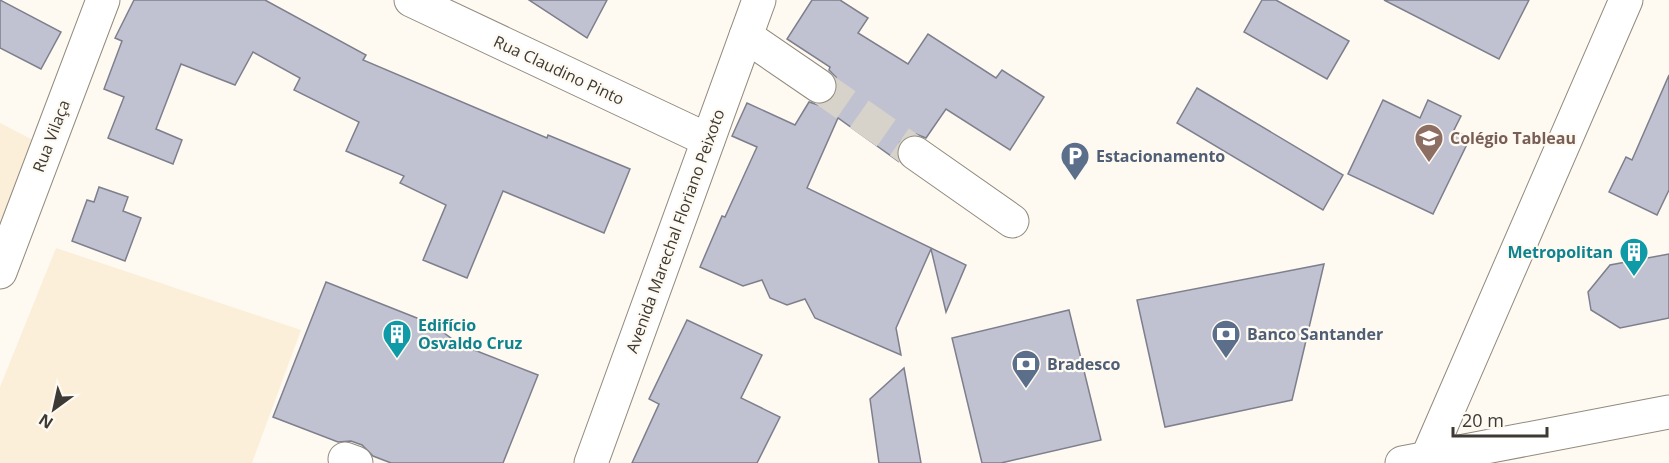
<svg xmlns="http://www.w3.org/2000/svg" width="1669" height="463" font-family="'Open Sans',sans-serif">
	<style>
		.built { fill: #fbefda }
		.building { fill: #c1c2d1; stroke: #7e7f8d; stroke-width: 1.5 }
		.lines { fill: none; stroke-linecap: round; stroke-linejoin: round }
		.minor-tunnel { stroke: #d7d3cb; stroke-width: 33; stroke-dasharray: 33 16; stroke-linecap: butt }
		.minor-casing { stroke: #918a7d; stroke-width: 35 }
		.major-casing { stroke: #918a7d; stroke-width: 35 }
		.minor { stroke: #fff; stroke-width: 33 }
		.major { stroke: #fff; stroke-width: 33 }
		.labels { text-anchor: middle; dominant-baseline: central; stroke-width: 4.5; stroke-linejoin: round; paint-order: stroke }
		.street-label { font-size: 16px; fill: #3d3a35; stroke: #fef9f1 }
		.education-label { font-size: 16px; font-weight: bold; fill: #785e54; stroke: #fef9f1; text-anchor: start }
		.service-label { font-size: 16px; font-weight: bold; fill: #4e5e75; stroke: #fef9f1; text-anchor: start }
		.culture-label { font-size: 16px; font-weight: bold; fill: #0d838f; stroke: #fef9f1; text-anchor: end }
	</style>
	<rect width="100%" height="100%" fill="#fef9f1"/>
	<g class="built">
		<polygon points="0,123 33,140 0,231"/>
		<polygon points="56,248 301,330 252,463 0,463 0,387"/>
	</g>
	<g class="building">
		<polygon points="0,0 61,32 41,69 0,48"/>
		<polygon points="134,0 265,0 366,55 363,60 547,138 548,135 630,169 604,233 503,191 467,278 423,260 446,205 400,183 404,176 346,151 359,122 294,90 300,78 253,52 235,85 181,64 156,129 182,140 173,164 108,138 124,97 104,89 122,41 115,38"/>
		<polygon points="529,0 607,0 587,38"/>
		<polygon points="812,0 840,0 868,18 858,33 908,64 928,34 996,78 1002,70 1044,97 1010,150 946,109 926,138 916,134 907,136 900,142 896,151 898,161 838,118 807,188 966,265 946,312 931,249 896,328 901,355 815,318 805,299 787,305 770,298 762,280 743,286 700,267 722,216 725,217 757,147 732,136 747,103 795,125 809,102 818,105 827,103 835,96 838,87 836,77 829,70 830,67 787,39"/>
		<polygon points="1262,0 1276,0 1349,41 1327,79 1244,32"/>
		<polygon points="1384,0 1529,0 1499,59"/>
		<polygon points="1669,75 1669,190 1657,215 1609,192 1626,157 1632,160"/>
		<polygon points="1197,88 1343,175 1323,210 1177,123"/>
		<polygon points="1383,100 1420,118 1428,100 1461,116 1454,130 1470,138 1433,214 1348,174"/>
		<polygon points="99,187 128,197 123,211 141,218 125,261 72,241 87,200 94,202"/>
		<polygon points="1669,254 1669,318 1620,328 1591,310 1588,292 1610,265"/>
		<polygon points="1324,264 1292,400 1165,427 1137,300"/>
		<polygon points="326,282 432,324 459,344 538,375 503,463 391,463 373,456 362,445 351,441 338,442 273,417"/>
		<polygon points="1069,310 1101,440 1001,463 982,463 952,338"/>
		<polygon points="687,320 762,355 741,398 780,417 757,463 632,463 659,404 649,399"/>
		<polygon points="904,368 921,463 879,463 870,399"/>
	</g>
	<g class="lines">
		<polyline class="minor-tunnel" points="819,86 915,153"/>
		<g class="minor-casing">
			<g id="minor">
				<polyline points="411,0 708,140"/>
				<polyline points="746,36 819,86"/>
				<polyline points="915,153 1012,221"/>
				<polyline points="0,272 103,0"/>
				<polyline points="345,459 356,463"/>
				<polyline points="591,463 759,0"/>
			</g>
		</g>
		<g class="major-casing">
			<g id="major">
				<polyline points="1402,463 1669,412"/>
				<polyline points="1425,463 1626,0"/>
			</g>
		</g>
		<use href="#minor" class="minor"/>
		<use href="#major" class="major"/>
	</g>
	<defs>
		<g id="school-pin" transform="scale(1.5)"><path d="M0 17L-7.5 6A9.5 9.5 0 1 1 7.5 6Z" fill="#8d6e63" stroke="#fef9f1"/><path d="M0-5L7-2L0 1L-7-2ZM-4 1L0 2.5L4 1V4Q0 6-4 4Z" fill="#fff"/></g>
		<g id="parking-pin" transform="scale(1.5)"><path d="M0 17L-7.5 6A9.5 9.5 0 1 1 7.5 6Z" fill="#5c6f8a" stroke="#fef9f1"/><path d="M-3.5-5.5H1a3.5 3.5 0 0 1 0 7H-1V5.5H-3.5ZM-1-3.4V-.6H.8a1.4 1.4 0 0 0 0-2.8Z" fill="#fff"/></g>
		<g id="building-pin" transform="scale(1.5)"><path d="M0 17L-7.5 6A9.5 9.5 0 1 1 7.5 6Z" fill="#0f9aa8" stroke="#fef9f1"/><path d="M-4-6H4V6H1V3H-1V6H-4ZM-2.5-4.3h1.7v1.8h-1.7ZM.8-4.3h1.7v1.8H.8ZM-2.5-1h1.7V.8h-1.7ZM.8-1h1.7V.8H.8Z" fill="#fff"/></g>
		<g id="bank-pin" transform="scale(1.5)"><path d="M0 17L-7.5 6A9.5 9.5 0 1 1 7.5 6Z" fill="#5c6f8a" stroke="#fef9f1"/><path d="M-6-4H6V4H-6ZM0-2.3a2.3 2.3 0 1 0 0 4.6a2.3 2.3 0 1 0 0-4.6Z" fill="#fff"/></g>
	</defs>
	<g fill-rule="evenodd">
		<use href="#school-pin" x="1429" y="138"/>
		<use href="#parking-pin" x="1075" y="156"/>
		<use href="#building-pin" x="1634" y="252"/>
		<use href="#building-pin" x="397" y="334"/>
		<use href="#bank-pin" x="1226" y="334"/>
		<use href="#bank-pin" x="1026" y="364"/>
	</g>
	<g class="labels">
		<g class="street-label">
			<text transform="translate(559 70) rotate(25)">Rua Claudino Pinto</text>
			<text transform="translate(51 136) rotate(-69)">Rua Vilaça</text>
			<text transform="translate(675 231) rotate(-70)">Avenida Marechal Floriano Peixoto</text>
		</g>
		<g class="education-label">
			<text x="1450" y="138">Colégio Tableau</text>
		</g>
		<g class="service-label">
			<text x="1096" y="156">Estacionamento</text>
			<text x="1247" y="334">Banco Santander</text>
			<text x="1047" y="364">Bradesco</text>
		</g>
		<g class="culture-label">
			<text x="1613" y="252">Metropolitan</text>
			<text x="418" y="325" text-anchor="start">Edifício<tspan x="418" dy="18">Osvaldo Cruz</tspan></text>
		</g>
	</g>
	<g transform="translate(54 409) rotate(213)" stroke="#fef9f1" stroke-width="4.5" paint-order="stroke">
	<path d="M0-4.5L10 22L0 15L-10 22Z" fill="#3d3a35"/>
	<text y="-9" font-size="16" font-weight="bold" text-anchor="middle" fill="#3d3a35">N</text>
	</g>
	<path d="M1453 427v9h94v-9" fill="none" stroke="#3d3a35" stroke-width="3"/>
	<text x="1462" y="427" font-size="18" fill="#3d3a35" stroke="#fef9f1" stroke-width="4.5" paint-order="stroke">20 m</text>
</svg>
